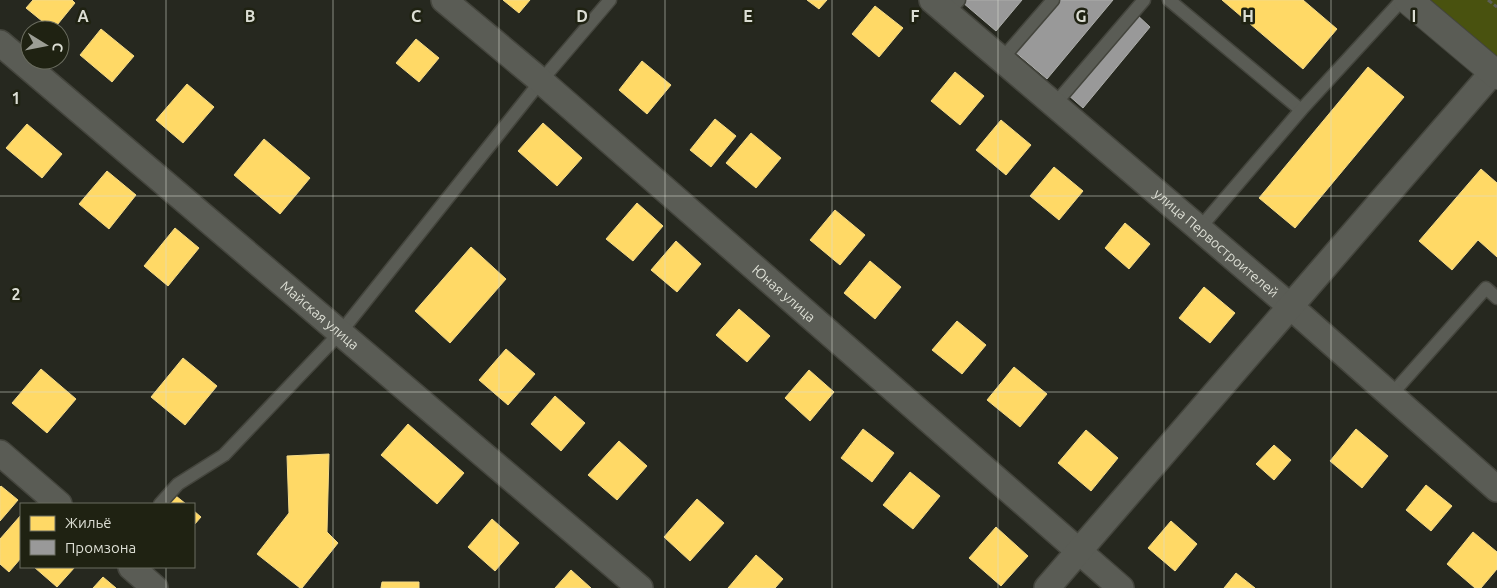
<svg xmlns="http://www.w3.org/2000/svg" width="1497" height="588" font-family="Ubuntu,sans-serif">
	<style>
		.green { fill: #49520f }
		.homes { fill: #ffd966; stroke: #f4da87 }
		.industry { fill: #999; stroke: #adaeab }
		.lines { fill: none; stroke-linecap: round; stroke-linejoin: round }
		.service-casing { stroke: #44453d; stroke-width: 15 }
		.minor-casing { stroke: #44453d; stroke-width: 28 }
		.secondary-casing { stroke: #44453d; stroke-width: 30 }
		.path { stroke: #5c5e58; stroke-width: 3; stroke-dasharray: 5 2.5; stroke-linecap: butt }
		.service { stroke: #5a5c55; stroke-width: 12 }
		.minor { stroke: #5a5c55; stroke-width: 25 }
		.secondary { stroke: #5a5c55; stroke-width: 28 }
		.grid { fill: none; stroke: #dcded4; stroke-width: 1; stroke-opacity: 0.55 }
		.labels { text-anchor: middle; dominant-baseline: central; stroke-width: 5; stroke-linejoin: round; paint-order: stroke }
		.street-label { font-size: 14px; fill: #dcded4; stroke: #1f2212 }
		.grid-label { font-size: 16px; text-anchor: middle; font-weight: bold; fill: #dcded4; stroke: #1f2212; stroke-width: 5; stroke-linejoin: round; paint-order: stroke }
	</style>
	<rect width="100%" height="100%" fill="#26281f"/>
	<polygon class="green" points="1430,0 1497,0 1497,57"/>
	<g class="homes">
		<polygon points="33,0 72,0 75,3 53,30 26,8"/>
		<polygon points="503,0 530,0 519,13"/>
		<polygon points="807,0 827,0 819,9"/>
		<polygon points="1222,0 1303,0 1337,29 1303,69"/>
		<polygon points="875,6 903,28 879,57 852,34"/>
		<polygon points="101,29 134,56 112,82 80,55"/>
		<polygon points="416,39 439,58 419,82 396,63"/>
		<polygon points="642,61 671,85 647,114 619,90"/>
		<polygon points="1368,67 1404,97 1295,228 1259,198"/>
		<polygon points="955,72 984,96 960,125 931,101"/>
		<polygon points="187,84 214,107 183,143 156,120"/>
		<polygon points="715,119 736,136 711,167 690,150"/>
		<polygon points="1001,120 1031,145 1006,175 976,150"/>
		<polygon points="543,123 582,158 557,186 518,151"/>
		<polygon points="27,124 62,154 42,178 6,148"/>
		<polygon points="751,133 781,158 756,188 726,163"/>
		<polygon points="264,139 310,178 280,214 234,175"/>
		<polygon points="1054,167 1083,191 1059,220 1030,196"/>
		<polygon points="1481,169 1497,183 1497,257 1478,240 1452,270 1419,241"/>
		<polygon points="107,171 136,195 109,229 79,204"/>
		<polygon points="637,203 663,226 633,261 606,239"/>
		<polygon points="835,210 865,235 840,265 810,240"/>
		<polygon points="1125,223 1150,244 1129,269 1105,248"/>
		<polygon points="175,228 199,248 168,286 144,266"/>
		<polygon points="676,241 701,264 677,292 651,270"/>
		<polygon points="471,247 506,279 450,343 415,311"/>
		<polygon points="870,261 901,287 875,319 844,293"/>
		<polygon points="1204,287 1235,313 1210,343 1179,318"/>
		<polygon points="739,309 770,336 747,362 716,335"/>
		<polygon points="957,321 986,345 962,374 932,350"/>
		<polygon points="506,349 535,374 508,405 479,380"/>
		<polygon points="183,358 217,386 185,425 151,397"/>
		<polygon points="1014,367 1047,394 1020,427 987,400"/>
		<polygon points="41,369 76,399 47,433 12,403"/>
		<polygon points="809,370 834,392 810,421 785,398"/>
		<polygon points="555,396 585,423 561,451 531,424"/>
		<polygon points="408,424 464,473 437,504 381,455"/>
		<polygon points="863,429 894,453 872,482 841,458"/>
		<polygon points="1356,429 1388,456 1362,488 1330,461"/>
		<polygon points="1086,430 1118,458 1091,491 1058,463"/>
		<polygon points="619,441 647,466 617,500 588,475"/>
		<polygon points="1274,445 1291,460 1274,480 1256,464"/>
		<polygon points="329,454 327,532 338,543 302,588 300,588 257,554 289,513 287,456"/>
		<polygon points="910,472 940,496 913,529 883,505"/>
		<polygon points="1426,485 1452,506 1431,531 1406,510"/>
		<polygon points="1,486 18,500 0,521 0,487"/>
		<polygon points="176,496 186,504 169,504"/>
		<polygon points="697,499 724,523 690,561 664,537"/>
		<polygon points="194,511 201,517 194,525"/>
		<polygon points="21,515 21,558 9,572 0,564 0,539"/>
		<polygon points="492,519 519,543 495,571 468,547"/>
		<polygon points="1171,521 1197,544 1175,571 1148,548"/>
		<polygon points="996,527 1028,556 1001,586 969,558"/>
		<polygon points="1473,532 1497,552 1497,569 1481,588 1475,588 1447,564"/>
		<polygon points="756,555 783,579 775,588 728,588"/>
		<polygon points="34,567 75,567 57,587"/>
		<polygon points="571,570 591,588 555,588"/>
		<polygon points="1236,573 1255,588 1224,588"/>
		<polygon points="103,577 116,588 93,588"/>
		<polygon points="382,582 419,582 419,588 381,588"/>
	</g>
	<g class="industry">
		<polygon points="964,0 1022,0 996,31 962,2"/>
		<polygon points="1057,0 1113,0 1047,79 1014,51"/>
		<polygon points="1135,13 1150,27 1083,108 1067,94"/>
	</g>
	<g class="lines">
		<g class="service-casing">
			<g id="service">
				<polyline points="1169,0 1301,110"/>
				<polyline points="947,14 959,0"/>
				<polyline points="1001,60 1053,0"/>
				<polyline points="1054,105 1144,0"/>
				<polyline points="1199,229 1301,110 1402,0"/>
				<polyline points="1391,395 1486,288 1497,298"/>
				<polyline points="160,504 178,484 224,455 340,333 541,81 610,0"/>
			</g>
		</g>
		<g class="minor-casing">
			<g id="minor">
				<path id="s1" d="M 444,0 L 541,81 L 1121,588"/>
				<path id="s2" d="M 932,0 L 1291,307 L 1497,489"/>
				<path id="s3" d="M 0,43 L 640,588"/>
				<polyline points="0,453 59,504"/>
				<polyline points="131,567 155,588"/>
				<polyline points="1047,588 1493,72"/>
			</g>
		</g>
		<g class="secondary-casing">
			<polyline id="secondary" points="1408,0 1497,75"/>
		</g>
		<polyline class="path" points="1488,0 1497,7"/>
		<use href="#service" class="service"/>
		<use href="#minor" class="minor"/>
		<use href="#secondary" class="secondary"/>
	</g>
	<path class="grid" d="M 166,0 L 166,504M 333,0 L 333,588M 499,0 L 499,588M 665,0 L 665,588M 832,0 L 832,588M 998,0 L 998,588M 1164,0 L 1164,588M 1331,0 L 1331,588M 0,196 L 1497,196M 0,392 L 1497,392M 166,567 L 166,588"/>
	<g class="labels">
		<g class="street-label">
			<text stroke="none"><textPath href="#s2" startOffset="374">улица Первостроителей</textPath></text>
			<text stroke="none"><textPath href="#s1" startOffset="449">Юная улица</textPath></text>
			<text stroke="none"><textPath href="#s3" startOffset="420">Майская улица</textPath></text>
		</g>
	</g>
	<g class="grid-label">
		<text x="83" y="22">A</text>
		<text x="250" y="22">B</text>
		<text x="416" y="22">C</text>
		<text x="582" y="22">D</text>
		<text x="748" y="22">E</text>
		<text x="915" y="22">F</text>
		<text x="1081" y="22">G</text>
		<text x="1248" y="22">H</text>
		<text x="1414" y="22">I</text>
		<text x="16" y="104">1</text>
		<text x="16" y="300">2</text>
	</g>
	<rect x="20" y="503" width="175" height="65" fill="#1f2212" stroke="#6b6d60"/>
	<rect x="30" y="516" width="25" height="15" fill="#ffd966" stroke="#6b6d60"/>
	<text x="65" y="528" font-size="15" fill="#dcded4">Жильё</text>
	<rect x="30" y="540" width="25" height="15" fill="#999999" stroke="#6b6d60"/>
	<text x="65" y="553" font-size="15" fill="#dcded4">Промзона</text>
	<g transform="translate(45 45) rotate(100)"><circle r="24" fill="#1f2212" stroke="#6b6d60"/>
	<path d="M0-4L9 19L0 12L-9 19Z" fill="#9c9e95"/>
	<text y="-8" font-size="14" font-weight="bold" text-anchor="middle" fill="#dcded4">С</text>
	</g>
</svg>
